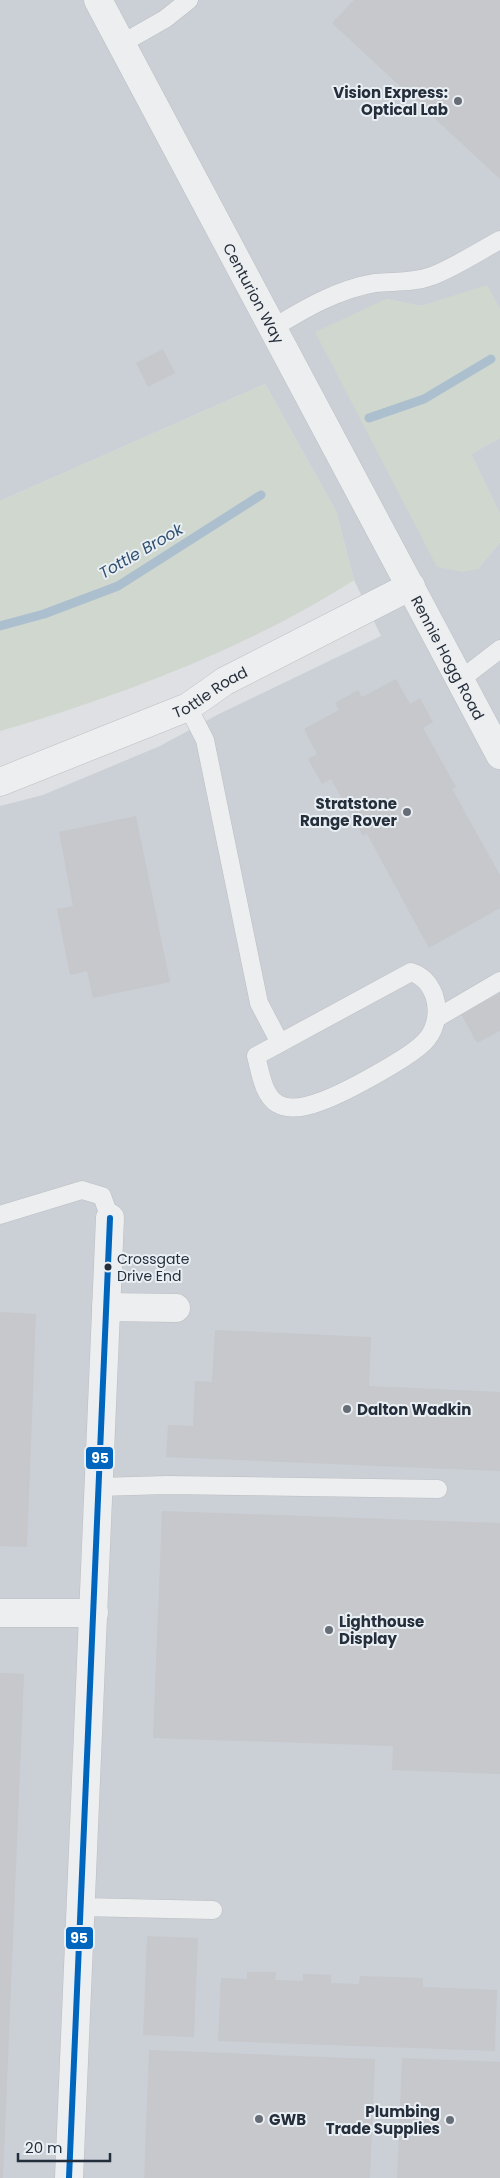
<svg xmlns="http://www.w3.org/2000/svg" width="500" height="2178" font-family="Poppins,sans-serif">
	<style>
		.built { fill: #cbd0d7 }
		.green { fill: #cfd7ce }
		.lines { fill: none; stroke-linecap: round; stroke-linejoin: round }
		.stream { stroke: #abbfcf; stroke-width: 9 }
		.building { fill: #c6c8cb }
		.lane-casing { stroke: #bcbec1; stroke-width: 19 }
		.street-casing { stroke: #bcbec1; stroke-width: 29 }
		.lane { stroke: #edeef0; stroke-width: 18 }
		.street { stroke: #edeef0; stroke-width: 28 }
		.bus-1-casing { stroke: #eaeff4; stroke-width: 10 }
		.bus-1 { stroke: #0065bd; stroke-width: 6 }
		.poi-dot { fill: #666d76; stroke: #eaeff4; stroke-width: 2 }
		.bus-dot { fill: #252f3c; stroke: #eaeff4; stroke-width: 2 }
		.labels { text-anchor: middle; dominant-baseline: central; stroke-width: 4; stroke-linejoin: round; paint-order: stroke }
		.bus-label { font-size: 14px; fill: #252f3c; stroke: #eaeff4; text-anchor: start }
		.poi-label { font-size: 15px; font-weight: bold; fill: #252f3c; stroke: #eaeff4; text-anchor: end }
		.street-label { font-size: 15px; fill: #252f3c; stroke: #eaeff4 }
		.water-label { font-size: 16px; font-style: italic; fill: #30516f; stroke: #eaeff4 }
		.line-badge { stroke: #eaeff4; stroke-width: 2 }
		.badge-label { font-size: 14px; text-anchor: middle; font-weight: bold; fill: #fff }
	</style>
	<rect width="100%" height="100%" fill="#dee0e3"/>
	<g class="built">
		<polygon points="0,0 500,0 500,309 487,286 421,306 386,299 478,569 500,542 500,2178 0,2178 0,806 43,795 160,746 219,714 381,636 354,580 336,511 265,384 0,501"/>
		<polygon points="500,438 500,514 471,454"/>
	</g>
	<g class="green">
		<polygon points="487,285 500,309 500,438 471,454 500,514 500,542 478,569 462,572 437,567 315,332 386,299 421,306"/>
		<path d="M 265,384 L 336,511 L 354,580 C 250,647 118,697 0,731 L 0,501 Z"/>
	</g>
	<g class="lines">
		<g class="stream">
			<polyline points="369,418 424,399 491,359"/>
			<polyline points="0,626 44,614 118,586 261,495"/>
		</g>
	</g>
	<g class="building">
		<polygon points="354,0 500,0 500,179 332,23"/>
		<polygon points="163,349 175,373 148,387 136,363"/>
		<polygon points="396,679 410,704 420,698 433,722 423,728 456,787 452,789 500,875 500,908 429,948 367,834 363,836 331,779 322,784 308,759 317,754 304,729 339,710 335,703 358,690 362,697"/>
		<polygon points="136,816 170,982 93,998 87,971 70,975 57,909 73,906 59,832"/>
		<polygon points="500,993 500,1031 477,1043 461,1014"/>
		<polygon points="0,1312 36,1314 27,1547 0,1546"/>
		<polygon points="215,1330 371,1337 369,1386 500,1392 500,1471 166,1457 168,1425 193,1426 195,1381 212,1382"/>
		<polygon points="162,1511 500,1523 500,1774 392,1770 393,1746 153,1738"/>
		<polygon points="0,1673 24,1674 3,2178 0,2178"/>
		<polygon points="147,1936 198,1938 194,2037 143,2035"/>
		<polygon points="247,1972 276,1972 275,1980 303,1981 303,1974 331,1975 331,1983 359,1984 360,1976 423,1978 423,1987 497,1990 495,2051 218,2041 221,1978 247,1979"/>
		<polygon points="149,2050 375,2059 370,2178 144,2178"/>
		<polygon points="402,2058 500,2062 500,2178 397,2178"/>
	</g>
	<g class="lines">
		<g class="lane-casing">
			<g id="lane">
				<polyline points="121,44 165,19 189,0"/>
				<path d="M 273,328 C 304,309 338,289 375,283 C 394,281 413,283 432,276 C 455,267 478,252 500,240"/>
				<polyline points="460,680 500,649"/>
				<polyline points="188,707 205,740 259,1003 280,1043"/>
				<path d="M 411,972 C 423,976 429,983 434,995 C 439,1009 437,1027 427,1039 C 414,1056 344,1093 322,1101 C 309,1106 290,1111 278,1104 C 263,1096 260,1070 256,1056 Z"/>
				<polyline points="437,1018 500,981"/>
				<polyline points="0,1215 82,1190 102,1196 110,1218"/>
				<polyline points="99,1487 167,1485 438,1489"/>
				<polyline points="81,1907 213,1910"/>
			</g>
		</g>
		<g class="street-casing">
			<g id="street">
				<path id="s1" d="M 98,0 L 500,755"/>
				<path id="s2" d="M 0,782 L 188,707 L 225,681 L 411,586"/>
				<polyline points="106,1307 176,1308"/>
				<polyline points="0,1613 94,1613"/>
				<polyline points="69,2178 110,1218"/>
			</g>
		</g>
		<use href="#lane" class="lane"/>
		<use href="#street" class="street"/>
		<g class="bus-1-casing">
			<polyline id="bus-1" points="69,2178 110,1218"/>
		</g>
		<use href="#bus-1" class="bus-1"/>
	</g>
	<g class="poi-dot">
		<circle cx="458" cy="101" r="5"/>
		<circle cx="407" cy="812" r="5"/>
		<circle cx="347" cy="1409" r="5"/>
		<circle cx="329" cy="1630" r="5"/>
		<circle cx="259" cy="2119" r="5"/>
		<circle cx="450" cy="2120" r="5"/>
	</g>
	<circle class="bus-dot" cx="108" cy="1267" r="4.5"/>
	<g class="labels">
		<g class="bus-label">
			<text x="117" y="1259">Crossgate<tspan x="117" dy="17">Drive End</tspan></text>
		</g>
		<g class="poi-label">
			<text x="448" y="92">Vision Express:<tspan x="448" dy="17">Optical Lab</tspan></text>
			<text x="397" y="803">Stratstone<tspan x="397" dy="17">Range Rover</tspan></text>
			<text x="357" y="1409" text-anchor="start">Dalton Wadkin</text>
			<text x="339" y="1621" text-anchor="start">Lighthouse<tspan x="339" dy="17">Display</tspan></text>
			<text x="440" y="2111">Plumbing<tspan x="440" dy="17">Trade Supplies</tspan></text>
			<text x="269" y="2119" text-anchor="start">GWB</text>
		</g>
		<g class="street-label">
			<text stroke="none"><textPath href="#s1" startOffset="332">Centurion Way</textPath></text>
			<text stroke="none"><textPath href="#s1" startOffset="745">Rennie Hogg Road</textPath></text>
			<text stroke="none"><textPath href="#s2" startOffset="229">Tottle Road</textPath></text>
		</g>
		<g class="water-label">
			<text transform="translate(141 551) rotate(-30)">Tottle Brook</text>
		</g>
	</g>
	<g class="line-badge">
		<rect x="85" y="1446" width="29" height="24" rx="5" fill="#0065bd"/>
		<rect x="65" y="1926" width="29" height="24" rx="5" fill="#0065bd"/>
	</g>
	<g class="badge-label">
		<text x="100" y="1463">95</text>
		<text x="79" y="1943">95</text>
	</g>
	<path d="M18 2153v8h92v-8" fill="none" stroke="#252f3c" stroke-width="2.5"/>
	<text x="25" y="2153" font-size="15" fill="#252f3c" stroke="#eaeff4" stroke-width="4" paint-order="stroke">20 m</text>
</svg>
